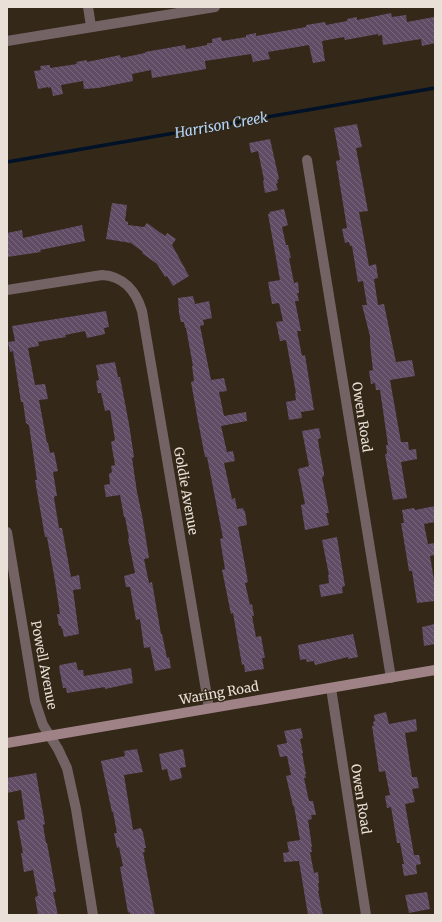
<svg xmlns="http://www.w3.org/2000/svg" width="442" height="922" font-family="Merriweather,serif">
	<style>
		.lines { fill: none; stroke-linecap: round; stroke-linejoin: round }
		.stream { stroke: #001227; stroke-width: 3.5 }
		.building { fill: url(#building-back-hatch) }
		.street { stroke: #746365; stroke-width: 10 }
		.secondary { stroke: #9e8286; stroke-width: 10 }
		.labels { text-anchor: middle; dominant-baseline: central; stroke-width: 3; stroke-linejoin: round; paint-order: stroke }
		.street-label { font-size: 13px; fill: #e9e1d7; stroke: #342818 }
		.water-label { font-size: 14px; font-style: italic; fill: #b3d6fc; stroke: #342818 }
	</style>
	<defs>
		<pattern id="building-back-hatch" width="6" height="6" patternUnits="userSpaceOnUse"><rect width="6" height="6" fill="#614c66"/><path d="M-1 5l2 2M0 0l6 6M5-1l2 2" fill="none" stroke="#78667b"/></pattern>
	</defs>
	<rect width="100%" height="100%" fill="#342818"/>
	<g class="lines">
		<polyline class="stream" points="7,162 435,88"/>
	</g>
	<g class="building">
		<polygon points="391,13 392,17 406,15 407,22 434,17 435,25 435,43 422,46 421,39 383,45 382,35 378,36 378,34 345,40 344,37 322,41 325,61 313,63 309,45 268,52 270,59 253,62 251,54 205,61 206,69 177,74 152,78 151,70 132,74 133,81 98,88 84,89 83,81 61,85 63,94 53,96 51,87 48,88 48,87 38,89 34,71 41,70 40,66 50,65 50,68 77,64 76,62 87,60 87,62 120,55 121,58 145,53 145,52 185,45 186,49 207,45 207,43 212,43 212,39 221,37 222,41 246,37 246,35 256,33 256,36 306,27 306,25 325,22 326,25 347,21 347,19 357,17 357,20"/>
		<polygon points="357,124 362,147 356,148 368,211 359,212 369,266 376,264 378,278 374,279 378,305 384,304 396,362 412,360 415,376 390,380 401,442 408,442 409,450 416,449 417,459 401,462 407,498 393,500 385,454 387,454 386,445 388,445 380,390 376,390 375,383 371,384 369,371 373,370 370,344 370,336 362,305 367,305 363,281 358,282 352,246 350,246 349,242 345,243 342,229 347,228 336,161 340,160 334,128"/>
		<polygon points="270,139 279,179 277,180 278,183 276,184 278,190 265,193 263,181 264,180 258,151 251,153 249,143"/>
		<polygon points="112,203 127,205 125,221 128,222 128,225 144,227 147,223 165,236 167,233 176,239 172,245 189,276 173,286 167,276 165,277 157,264 142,253 143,252 131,243 106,239"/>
		<polygon points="284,209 288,225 282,227 286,245 288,245 291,258 289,258 294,283 298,282 299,293 297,293 299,301 295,301 301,331 297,331 302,356 305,355 314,410 301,412 302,418 289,420 286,402 296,400 295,393 296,393 286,340 280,341 276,322 283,321 279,303 272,304 268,282 280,280 268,214 270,214 269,212"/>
		<polygon points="82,225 85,241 40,250 41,252 7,257 7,233 22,230 23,238"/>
		<polygon points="193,296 195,304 209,301 212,318 203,320 204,325 200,326 211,380 224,378 227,391 219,392 224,416 246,412 247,421 221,426 227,452 233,451 235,461 224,463 232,499 235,498 237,509 243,508 244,511 245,511 247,525 238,527 248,582 245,583 250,605 252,604 254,616 252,616 256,637 261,636 265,658 262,658 264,669 245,672 244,664 242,665 233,613 231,614 222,570 225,569 220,539 223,538 207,457 205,457 198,421 191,382 194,381 192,366 193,366 186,328 185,328 184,322 181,322 179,313 178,298"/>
		<polygon points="106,311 109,327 104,328 105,334 87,338 85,331 65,335 66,337 38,342 39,346 28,348 35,385 45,384 48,399 39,400 47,443 48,443 50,453 54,452 58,471 53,472 57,496 55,496 54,498 59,528 62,528 71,577 79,575 81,589 73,590 79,634 64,637 62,628 61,629 61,626 59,626 57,614 60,614 55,581 47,537 45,537 35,480 37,480 29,425 26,423 23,402 21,402 13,351 10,352 8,342 15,341 12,326"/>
		<polygon points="115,362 118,377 120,377 129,424 134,457 132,458 137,492 142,515 149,558 144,559 149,583 152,582 161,634 162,634 167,658 169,657 171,668 155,671 150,647 144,648 140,619 136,620 130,587 126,587 124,576 135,573 128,539 129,538 125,517 124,517 120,495 106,497 104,485 110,484 109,474 112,472 111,466 115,465 111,442 115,440 110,410 105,411 101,393 98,393 96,381 99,380 96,365"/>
		<polygon points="319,428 321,438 318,439 319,447 324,473 324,476 322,477 329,513 326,513 329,525 305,530 301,505 305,504 298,469 309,466 302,431"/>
		<polygon points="435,506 435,522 424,524 428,544 435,543 435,555 430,556 435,586 435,601 417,603 412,571 409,571 401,523 404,523 402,510 414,508 415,510"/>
		<polygon points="337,537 345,586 342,587 343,593 321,597 319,585 329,583 328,575 329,575 322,540"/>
		<polygon points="435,624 435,644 424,646 422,627"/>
		<polygon points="353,634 358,657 348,659 348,657 315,665 314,661 307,662 306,659 300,660 298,645"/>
		<polygon points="76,662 78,670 83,670 84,676 131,668 133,683 105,689 105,687 67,693 66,688 63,688 59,667 60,665"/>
		<polygon points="386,712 389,724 416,719 417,731 405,733 412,777 417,777 419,788 412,789 415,802 405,804 414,855 419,855 421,864 416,865 417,874 404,876 402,864 404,864 400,843 397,843 391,807 387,808 385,796 390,795 385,771 379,772 372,726 374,726 373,722 375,721 374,715"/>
		<polygon points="301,728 303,738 300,739 303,753 302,753 306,774 305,774 306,778 304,778 309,801 313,801 316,815 311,815 312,819 308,820 312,847 311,847 312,852 310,852 314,873 318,872 319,883 318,883 319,891 318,891 323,915 308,915 299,861 284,862 283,853 289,852 287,842 300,840 294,806 293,806 286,776 291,775 287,756 280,757 277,745 287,743 284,731"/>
		<polygon points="137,749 143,772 124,775 133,830 141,828 143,833 146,848 144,848 145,852 143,852 155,915 130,915 130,912 128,913 120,867 123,866 119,847 117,848 114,833 117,833 113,812 112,812 101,761 125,756 124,751"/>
		<polygon points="183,749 186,767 180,768 182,778 170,781 167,769 162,770 159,754"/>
		<polygon points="36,773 45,824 43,825 46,843 47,843 56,892 53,892 58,915 38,915 35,897 38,896 33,870 24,872 21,853 23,853 17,821 25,819 21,790 7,793 7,778"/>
		<polygon points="427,892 430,909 409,913 405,895"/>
	</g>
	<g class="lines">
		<g class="street">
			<polyline points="88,7 91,26"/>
			<polyline points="7,41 215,7"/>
			<polyline points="307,160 391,678"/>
			<path d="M 7,290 L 102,275 C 123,276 136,291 142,311 L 209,708"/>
			<polyline points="7,532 35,701 43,725 58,749 67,768 76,809 93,915"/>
			<polyline points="331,688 366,915"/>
		</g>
		<polyline class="secondary" points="7,743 435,670"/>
	</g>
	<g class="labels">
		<g class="street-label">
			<text transform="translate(362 417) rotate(81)">Owen Road</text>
			<text transform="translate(186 491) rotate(80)">Goldie Avenue</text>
			<text transform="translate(44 665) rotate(79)">Powell Avenue</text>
			<text transform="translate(219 693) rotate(-10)">Waring Road</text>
			<text transform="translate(361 799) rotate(81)">Owen Road</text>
		</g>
		<g class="water-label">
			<text transform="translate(221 125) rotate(-10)">Harrison Creek</text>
		</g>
	</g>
	<rect width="442" height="922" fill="none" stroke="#e9e1d7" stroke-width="16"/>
</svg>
